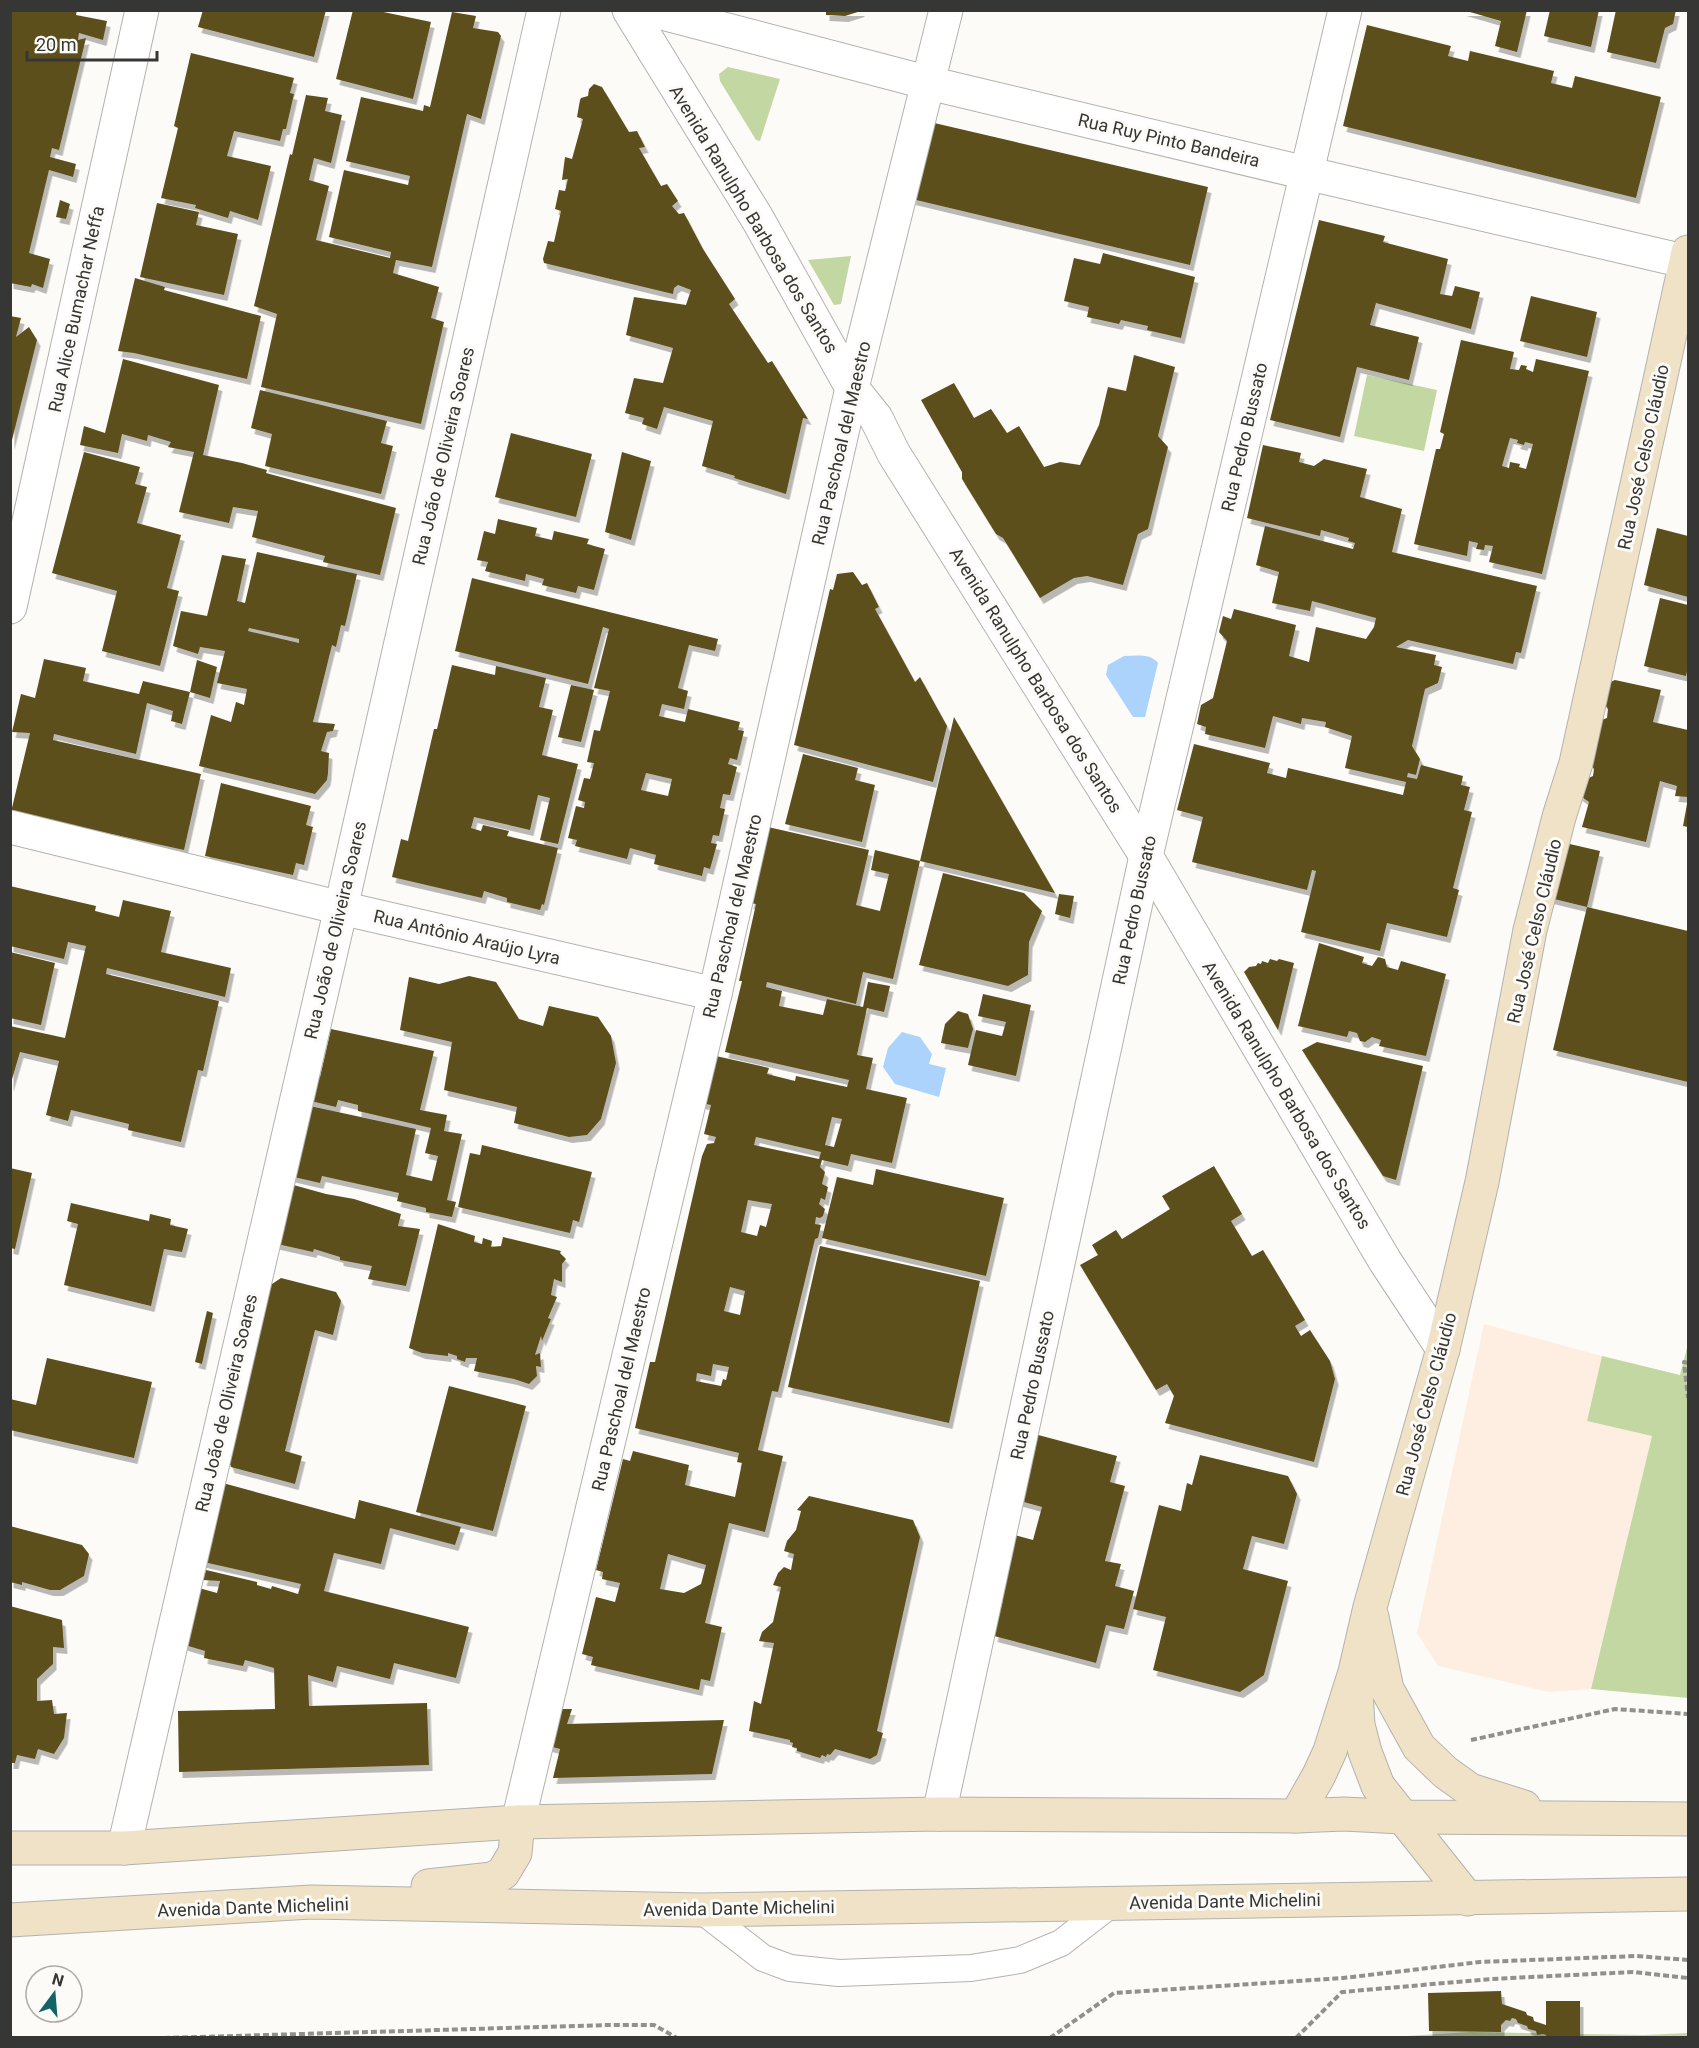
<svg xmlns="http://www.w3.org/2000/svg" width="1699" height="2048" font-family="Roboto,sans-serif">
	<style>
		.education { fill: #feeee1 }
		.green { fill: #c2d7a2 }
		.water { fill: #abd3fb }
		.building { fill: #5c4f1d; fill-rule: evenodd; filter: url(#shadow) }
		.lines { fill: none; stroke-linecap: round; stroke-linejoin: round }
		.lane-casing { stroke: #b3b2ae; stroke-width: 28 }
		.street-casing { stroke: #b3b2ae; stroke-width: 35 }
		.secondary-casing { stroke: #b3b2ae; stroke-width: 35 }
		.path { stroke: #91908d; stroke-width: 4; stroke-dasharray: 6 3; stroke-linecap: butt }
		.lane { stroke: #fff; stroke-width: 26 }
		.street { stroke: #fff; stroke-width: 33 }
		.secondary { stroke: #f0e2c6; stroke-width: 33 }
		.labels { text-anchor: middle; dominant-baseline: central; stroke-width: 6; stroke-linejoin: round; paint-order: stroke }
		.street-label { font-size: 18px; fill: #363634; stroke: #fdfbf7 }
	</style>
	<defs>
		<filter id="shadow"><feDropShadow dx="3.5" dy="6" stdDeviation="0" flood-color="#0004"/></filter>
	</defs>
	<rect width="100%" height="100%" fill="#fdfbf7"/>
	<polygon class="education" points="1484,1324 1602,1356 1587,1421 1652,1436 1591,1689 1549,1692 1438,1666 1417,1633"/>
	<g class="green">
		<polygon points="728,67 780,79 760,141 756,140 720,81 719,74"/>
		<polygon points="851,256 841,304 834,305 808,260"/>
		<polygon points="1367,375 1437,390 1424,451 1354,436"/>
		<polygon points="1687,1348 1688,1348 1688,1698 1591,1689 1652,1436 1587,1421 1602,1356 1680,1375"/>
		<polygon points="1471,2032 1644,2035 1688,2033 1688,2038 1375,2038"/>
	</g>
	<g class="water">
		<path d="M 1124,656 C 1136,656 1150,653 1158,663 L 1145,717 L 1133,717 L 1106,675 L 1108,665 Z"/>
		<polygon points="902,1032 920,1037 932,1054 929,1064 946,1068 939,1097 895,1084 883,1067 888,1048"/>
	</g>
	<g class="building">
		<polygon points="10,10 77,10 76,15 107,21 103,40 79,33 78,40 86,38 59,150 52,148 50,157 76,164 73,177 49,170 29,253 50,259 43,288 32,284 31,287 10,283"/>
		<polygon points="203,10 326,10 314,57 198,27"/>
		<polygon points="353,10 374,10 431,22 413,99 336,79"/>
		<polygon points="826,10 861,10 861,11 845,16 826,15"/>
		<polygon points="1463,10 1527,10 1517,52 1495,46 1501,21"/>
		<polygon points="1550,10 1599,10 1591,47 1544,36"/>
		<polygon points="1616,10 1676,10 1673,24 1665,28 1656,63 1607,52"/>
		<polygon points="452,12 476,16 473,28 498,32 501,36 481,119 467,114 432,267 396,260 393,273 439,287 431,318 444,322 421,424 261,387 277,314 254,306 290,154 292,155 306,95 328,98 325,111 342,115 331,163 314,158 309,180 329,186 316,240 390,258 391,252 329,237 344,170 408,185 410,176 346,161 361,97 423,111 424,105 430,107"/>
		<polygon points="1367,25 1451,46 1448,56 1468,61 1470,51 1554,71 1551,83 1572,88 1575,76 1661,97 1636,198 1343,126"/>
		<polygon points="191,53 294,78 290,93 294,94 286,129 283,129 280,141 234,131 227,156 271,166 258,220 230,211 228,218 195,208 196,205 161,198 178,128 174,126"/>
		<polygon points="594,84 602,87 629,132 637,131 645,147 639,148 661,186 667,184 678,201 672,206 679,214 684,213 703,249 735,299 729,304 768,363 772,361 808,419 803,418 786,494 734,478 735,476 702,466 713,421 664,407 657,429 642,424 644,418 625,413 634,378 663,383 673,348 626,335 634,297 686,305 691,290 678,285 674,288 673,294 544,263 543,259 548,241 554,242 561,211 555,209 559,190 565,191 568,179 562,180 565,157 572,159 583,119 577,117 580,100 581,98 588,96 589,89"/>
		<polygon points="930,122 1208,187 1190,265 912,199"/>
		<polygon points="60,200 70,204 66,219 56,217"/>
		<polygon points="157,203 199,212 196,225 238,234 224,295 140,277"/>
		<polygon points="1319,220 1385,236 1383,242 1448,259 1440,294 1452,296 1455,286 1480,292 1471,329 1376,303 1370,325 1419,337 1409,380 1357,367 1340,437 1270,420"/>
		<polygon points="1103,253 1195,277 1181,338 1147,330 1148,326 1121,320 1119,324 1087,317 1089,307 1064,301 1074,258 1100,264"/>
		<polygon points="135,278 165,287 164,290 261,316 247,379 134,353 118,351"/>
		<polygon points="1531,296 1597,312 1587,357 1520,341"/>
		<polygon points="10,316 21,318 16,337 29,327 37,340 11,444"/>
		<path d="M 1461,340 L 1514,352 L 1510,369 L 1519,370 L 1521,365 L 1527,366 L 1526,369 L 1533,372 L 1536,359 L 1589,371 L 1542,574 L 1489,562 L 1493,546 L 1485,545 L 1484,550 L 1476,549 L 1478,543 L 1469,541 L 1467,556 L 1414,544 L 1436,449 L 1440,449 L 1444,434 L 1440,432 ZM 1510,438 L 1518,440 L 1517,443 L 1524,445 L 1525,442 L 1533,444 L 1526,469 L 1519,467 L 1520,464 L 1510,462 L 1509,468 L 1502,466 Z"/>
		<polygon points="1134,355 1175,367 1158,436 1168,447 1148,529 1138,534 1123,585 1087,576 1074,578 1040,598 1003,538 996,534 962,479 962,472 921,400 954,383 974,418 991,409 1007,433 1019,426 1044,467 1060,462 1080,465 1099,425 1108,387 1126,391"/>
		<polygon points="123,359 219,385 203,455 242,463 267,470 266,473 396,508 380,575 323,562 325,556 252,537 258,511 233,507 229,523 179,512 194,452 168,447 171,442 148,435 147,441 122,434 118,453 80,445 84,426 105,433"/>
		<polygon points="260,390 387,421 381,443 393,446 381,494 265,466 272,434 251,428"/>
		<polygon points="511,433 592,454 576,517 495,497"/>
		<polygon points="1263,445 1301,453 1299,462 1314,466 1324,459 1367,469 1360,497 1402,509 1392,552 1537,586 1521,653 1516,652 1513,664 1408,640 1396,647 1436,655 1434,665 1442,667 1438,683 1425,689 1412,746 1420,759 1416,775 1408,773 1407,777 1417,779 1421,765 1463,776 1461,785 1470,787 1464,810 1472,812 1453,888 1459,890 1447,937 1387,923 1380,951 1301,932 1316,871 1312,870 1307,890 1192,862 1203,817 1177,810 1194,744 1270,763 1267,773 1286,778 1288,768 1403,795 1406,782 1345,768 1352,736 1325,727 1326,722 1302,718 1301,724 1273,716 1265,748 1205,734 1206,727 1197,724 1201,705 1213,698 1227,641 1219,632 1223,616 1231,619 1234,609 1296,625 1289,656 1309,662 1316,627 1366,639 1374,627 1376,618 1312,601 1310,611 1272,603 1279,572 1256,565 1265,526 1353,549 1355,543 1348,541 1349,538 1321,530 1320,536 1247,518"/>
		<polygon points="84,452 140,467 135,484 147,487 137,523 181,535 167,588 179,591 160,666 102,651 117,591 52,573"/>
		<polygon points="622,452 651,461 631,540 605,532"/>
		<polygon points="498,519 537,528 535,536 552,540 554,531 589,539 587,544 605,549 594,590 578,586 576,593 542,585 544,579 526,574 525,581 485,571 488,562 477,560 484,531 495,534"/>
		<polygon points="1657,528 1688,536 1688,597 1644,585"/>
		<path d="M 257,552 L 357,574 L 345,626 L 341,625 L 336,647 L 332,645 L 313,722 L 335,724 L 333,731 L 327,732 L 321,751 L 329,753 L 328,773 L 327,780 L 315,794 L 199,766 L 211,715 L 231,722 L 236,702 L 244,705 L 247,689 L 217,683 L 225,651 L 200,647 L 198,654 L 173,646 L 181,611 L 207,616 L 222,555 L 246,559 L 237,601 L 245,603 ZM 249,628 L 299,639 L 299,643 L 248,631 Z"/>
		<polygon points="853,572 862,585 867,583 879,607 875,609 915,682 920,677 947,726 933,782 794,745 830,589 833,590 837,574"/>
		<path d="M 472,578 L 718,639 L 715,651 L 689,645 L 678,688 L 688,691 L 684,709 L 662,704 L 659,716 L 685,722 L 688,709 L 740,722 L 738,730 L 744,731 L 737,760 L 730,758 L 728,764 L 737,767 L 730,795 L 723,794 L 720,808 L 725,809 L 719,836 L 713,835 L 711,843 L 717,844 L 710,869 L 704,867 L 702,876 L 654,864 L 656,855 L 630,848 L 627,859 L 575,846 L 577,840 L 568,838 L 576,806 L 584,808 L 585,802 L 578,800 L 584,778 L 590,779 L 594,763 L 587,762 L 594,730 L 600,731 L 610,691 L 594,688 L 609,629 L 603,627 L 588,684 L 455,651 ZM 646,773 L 672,779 L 668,796 L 641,790 Z"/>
		<polygon points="1660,598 1688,605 1688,667 1686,676 1644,666"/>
		<polygon points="44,659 86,668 83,681 139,694 143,681 190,692 182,724 171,721 173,711 147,703 136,754 54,734 53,740 201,774 184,850 11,812 30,733 12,732 21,694 35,698"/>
		<polygon points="197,660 217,667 210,698 190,692"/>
		<polygon points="452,665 495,675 496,666 546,678 539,707 553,710 542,755 578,764 558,844 540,840 550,798 538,795 530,830 474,817 473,821 471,828 481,831 483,825 509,831 507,836 558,848 544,905 542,904 540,910 507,902 507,898 484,891 482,898 392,877 401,839 408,841 434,729 437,729"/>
		<polygon points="1615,680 1661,690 1653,722 1688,730 1688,797 1675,796 1677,786 1660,781 1646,842 1582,827 1589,802 1579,795 1584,780 1593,776 1594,769 1588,760 1596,722 1607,718 1608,709 1602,700 1606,684"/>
		<polygon points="571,685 594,690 581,742 558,737"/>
		<polygon points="954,717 1029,848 1055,893 920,861"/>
		<polygon points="803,754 858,768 855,780 875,785 862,842 785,824"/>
		<polygon points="221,783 311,806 306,825 313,827 304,865 296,863 293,875 205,856"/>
		<polygon points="1687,804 1688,804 1688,827 1683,826"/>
		<path d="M 768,827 L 869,850 L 856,905 L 880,911 L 889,874 L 871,870 L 875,850 L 920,861 L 893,979 L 863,972 L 856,1004 L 767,982 L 766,987 L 782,991 L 779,1006 L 823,1015 L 827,999 L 863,1007 L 868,982 L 890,986 L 884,1012 L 867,1008 L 857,1055 L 873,1058 L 866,1089 L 907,1098 L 892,1163 L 851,1154 L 848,1166 L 822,1160 L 820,1167 L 825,1172 L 822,1184 L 828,1187 L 825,1200 L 821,1198 L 819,1204 L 825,1209 L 823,1216 L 820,1218 L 816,1217 L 815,1224 L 821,1225 L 818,1238 L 815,1239 L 778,1392 L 772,1391 L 758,1450 L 783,1456 L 765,1532 L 729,1523 L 705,1623 L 722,1627 L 710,1681 L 701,1679 L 699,1690 L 591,1665 L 593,1657 L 582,1654 L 596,1597 L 615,1602 L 620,1583 L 602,1579 L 603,1572 L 596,1570 L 623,1459 L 630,1461 L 633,1451 L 689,1465 L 685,1485 L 735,1497 L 742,1463 L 737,1462 L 739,1453 L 635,1428 L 650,1362 L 655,1362 L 702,1156 L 707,1144 L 714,1143 L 716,1137 L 704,1134 L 711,1105 L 696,1102 L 707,1054 L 769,1068 L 767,1074 L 795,1081 L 796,1076 L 847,1087 L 849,1080 L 725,1052 L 742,981 L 739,981 L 756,904 L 750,903 ZM 832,1117 L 842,1119 L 834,1147 L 825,1145 ZM 756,1137 L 821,1152 L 819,1159 L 754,1145 ZM 748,1200 L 772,1204 L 766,1227 L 760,1225 L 757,1236 L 741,1232 ZM 730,1287 L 745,1291 L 740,1315 L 724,1311 ZM 713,1364 L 729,1367 L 726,1380 L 723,1379 L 721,1386 L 696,1381 L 697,1373 L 711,1376 ZM 668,1554 L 706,1565 L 701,1584 L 684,1593 L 660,1589 Z"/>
		<polygon points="1561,842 1600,851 1587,907 1688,931 1688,1082 1553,1050 1587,907 1542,896"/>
		<polygon points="943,873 1024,893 1042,911 1029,942 1028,975 1008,986 919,965"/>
		<polygon points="10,886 96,906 95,911 119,917 123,900 171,911 161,952 231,968 225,997 107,968 106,974 219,1001 203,1071 198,1070 181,1142 128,1130 129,1124 71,1110 68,1121 46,1115 59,1061 20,1052 10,1086 10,1026 65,1038 86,946 68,942 64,959 10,946"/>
		<polygon points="1059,894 1074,896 1070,918 1055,914"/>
		<polygon points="1319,943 1364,957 1362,963 1372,966 1378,957 1385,959 1387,967 1398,970 1401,961 1446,974 1426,1056 1379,1046 1381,1040 1372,1037 1365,1042 1360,1041 1357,1033 1349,1031 1347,1037 1298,1026"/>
		<polygon points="10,952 55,963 41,1025 10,1018"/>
		<polygon points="1270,959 1277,961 1279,959 1294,963 1278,1030 1244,972 1249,967 1256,966 1258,963 1261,964 1262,961 1268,963"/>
		<polygon points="469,976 496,982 519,1019 543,1026 549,1006 598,1017 611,1036 616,1063 601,1119 587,1135 569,1137 514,1123 517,1107 444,1090 452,1042 400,1030 409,977 439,984"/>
		<polygon points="983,994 1031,1005 1016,1076 968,1065 976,1030 1002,1036 1006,1022 978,1016"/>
		<polygon points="958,1011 968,1014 973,1029 968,1048 941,1043 945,1024"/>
		<polygon points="331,1029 434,1051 420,1110 447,1115 444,1131 462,1134 447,1200 456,1202 452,1217 426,1212 426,1208 397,1201 399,1193 322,1176 320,1183 281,1174 310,1106 416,1129 406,1175 432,1181 438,1156 425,1153 431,1128 358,1111 358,1105 338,1100 336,1107 298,1098 303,1073 320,1077"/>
		<polygon points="1317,1042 1423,1066 1396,1180 1383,1176 1302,1050"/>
		<polygon points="482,1145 592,1172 579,1222 573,1220 570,1233 458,1207 470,1153 480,1155"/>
		<polygon points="1214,1166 1242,1214 1231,1221 1252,1256 1263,1250 1305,1320 1295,1326 1301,1336 1310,1330 1330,1361 1335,1379 1314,1462 1165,1423 1174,1396 1167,1384 1156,1390 1080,1265 1098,1255 1092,1245 1116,1230 1122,1239 1170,1209 1162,1196"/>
		<polygon points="10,1168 32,1173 15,1249 10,1248"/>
		<polygon points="876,1169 1004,1198 986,1276 822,1238 837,1177 873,1185"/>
		<polygon points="279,1181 326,1194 354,1199 401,1214 398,1226 420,1229 406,1286 368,1279 372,1266 340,1260 340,1257 314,1249 313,1252 264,1241"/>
		<polygon points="71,1203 149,1221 150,1214 171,1219 170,1225 188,1229 182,1252 164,1249 151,1306 64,1285 78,1224 67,1221"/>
		<polygon points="438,1224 475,1236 474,1242 482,1244 483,1238 492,1241 491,1247 501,1246 503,1237 561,1251 560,1253 566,1259 562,1264 562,1282 554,1279 551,1295 557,1297 548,1318 551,1319 542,1341 541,1336 535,1355 540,1353 541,1367 536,1366 537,1376 529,1384 514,1379 474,1371 477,1358 466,1358 465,1362 457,1359 457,1356 448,1353 448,1356 422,1353 409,1348"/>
		<polygon points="820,1246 980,1281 949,1423 788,1387"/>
		<polygon points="281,1278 336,1292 341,1301 333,1335 315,1330 285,1451 302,1456 295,1484 231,1467 225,1449 266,1288"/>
		<polygon points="207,1311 213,1313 202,1364 195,1362"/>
		<polygon points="47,1358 152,1382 134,1458 10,1430 10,1399 36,1405"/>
		<polygon points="449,1386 526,1406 493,1531 416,1512"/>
		<polygon points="1027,1432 1117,1456 1110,1482 1125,1486 1105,1561 1121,1564 1115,1586 1134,1591 1124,1629 1106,1625 1096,1663 994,1636 1003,1600 987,1597 1004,1532 1033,1540 1042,1507 1009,1498"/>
		<polygon points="1200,1455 1288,1476 1297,1494 1284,1544 1252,1536 1243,1569 1288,1581 1264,1675 1240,1692 1153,1670 1166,1617 1133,1609 1159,1505 1181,1511 1187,1483 1192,1485"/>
		<polygon points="219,1482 355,1519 359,1500 461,1527 455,1545 390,1528 381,1564 334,1553 324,1591 469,1627 456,1678 394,1663 390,1679 337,1666 333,1682 308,1675 309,1706 427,1703 429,1765 179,1772 178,1711 275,1709 274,1668 245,1660 243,1666 204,1658 205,1651 175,1642 188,1585 217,1593 220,1581 203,1580 206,1570 257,1582 257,1585 271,1589 272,1586 298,1594 301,1584 199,1561"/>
		<polygon points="809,1496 913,1520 920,1537 877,1731 883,1733 877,1755 870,1759 835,1749 830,1755 827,1754 826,1757 822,1755 820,1758 797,1751 797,1748 792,1747 793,1743 790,1742 790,1740 749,1731 754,1701 761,1704 774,1643 759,1641 762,1632 773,1622 781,1587 773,1585 778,1573 784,1567 791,1570 794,1554 784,1551 787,1541 796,1530 801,1511 797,1510"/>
		<polygon points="10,1526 82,1545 89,1554 84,1576 60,1590 50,1590 22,1582 22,1585 10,1582"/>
		<polygon points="10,1606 62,1620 64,1648 53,1647 53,1664 37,1679 37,1701 52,1700 54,1714 67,1713 64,1738 54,1754 38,1749 35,1759 17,1755 15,1763 10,1763"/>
		<polygon points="560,1709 572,1709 567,1724 724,1720 712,1774 553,1778 560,1749 541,1744"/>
		<polygon points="1501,1991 1502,2004 1526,2012 1527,2015 1533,2017 1534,2021 1546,2025 1546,2001 1580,2001 1580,2038 1546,2038 1546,2035 1543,2034 1537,2035 1536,2031 1528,2029 1527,2026 1518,2023 1516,2019 1512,2018 1510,2021 1506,2020 1501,2025 1501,2032 1429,2031 1428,1993"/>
	</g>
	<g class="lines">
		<g class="lane-casing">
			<polyline id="lane" points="701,1910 763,1958 790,1968 839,1973 971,1968 1020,1960 1061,1943 1114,1902"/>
		</g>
		<g class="street-casing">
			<g id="street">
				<polyline points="629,10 757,218 852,388 876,418 894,454 1146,856 1385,1261 1443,1349"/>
				<polyline points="651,10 929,83 1306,173 1688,262"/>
				<polyline points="10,607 142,10"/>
				<polyline points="10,827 341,908 715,994"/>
				<polyline points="939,1814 1146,856 1345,10"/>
				<polyline points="518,1822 715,994 852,388 946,10"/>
				<polyline points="124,1848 341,908 544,10"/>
			</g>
		</g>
		<g class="secondary-casing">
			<g id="secondary">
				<polyline points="1372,1617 1387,1689 1419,1747 1445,1772 1470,1790 1524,1807"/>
				<polyline points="1356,1690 1358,1725 1365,1752 1378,1786 1468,1899"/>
				<polyline points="1296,1816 1319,1775 1330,1751 1355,1672 1370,1607 1443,1349 1482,1182 1530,930 1559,817 1576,763 1688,252"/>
				<polyline points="10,1848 124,1848 518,1822 939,1814 1296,1816 1344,1814 1402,1817 1688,1819"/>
				<polyline points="428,1886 492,1879 503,1873 515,1853 518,1822"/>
				<polyline points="10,1920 311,1902 701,1910 1688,1894"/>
			</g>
		</g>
		<g class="path">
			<polyline points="1688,1363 1684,1362 1688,1398"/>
			<polyline points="1471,1740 1615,1709 1688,1714"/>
			<polyline points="164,2038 609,2025 654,2025 677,2038"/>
			<polyline points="1050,2038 1114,1993 1343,1978 1480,1962 1636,1956 1688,1960"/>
			<polyline points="1296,2038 1342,1992 1491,1979 1633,1972 1688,1978"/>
		</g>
		<use href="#lane" class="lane"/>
		<use href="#street" class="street"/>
		<use href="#secondary" class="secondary"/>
	</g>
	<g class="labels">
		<g class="street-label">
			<text transform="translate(1169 140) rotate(13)">Rua Ruy Pinto Bandeira</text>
			<text transform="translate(754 219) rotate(59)">Avenida Ranulpho Barbosa dos Santos</text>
			<text transform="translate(76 309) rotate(-78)">Rua Alice Bumachar Neffa</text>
			<text transform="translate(1244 437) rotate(-77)">Rua Pedro Bussato</text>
			<text transform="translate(841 443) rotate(-77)">Rua Paschoal del Maestro</text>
			<text transform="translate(443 456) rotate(-77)">Rua João de Oliveira Soares</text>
			<text transform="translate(1643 457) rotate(-78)">Rua José Celso Cláudio</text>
			<text transform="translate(1036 680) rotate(58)">Avenida Ranulpho Barbosa dos Santos</text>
			<text transform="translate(1134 910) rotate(-78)">Rua Pedro Bussato</text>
			<text transform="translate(732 916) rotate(-77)">Rua Paschoal del Maestro</text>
			<text transform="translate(335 930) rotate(-77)">Rua João de Oliveira Soares</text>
			<text transform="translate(1534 931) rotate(-77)">Rua José Celso Cláudio</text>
			<text transform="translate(467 937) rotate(13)">Rua Antônio Araújo Lyra</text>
			<text transform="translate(1287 1095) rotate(59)">Avenida Ranulpho Barbosa dos Santos</text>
			<text transform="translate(1032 1385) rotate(-78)">Rua Pedro Bussato</text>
			<text transform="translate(621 1389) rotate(-77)">Rua Paschoal del Maestro</text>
			<text transform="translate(226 1403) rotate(-77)">Rua João de Oliveira Soares</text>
			<text transform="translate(1426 1404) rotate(-75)">Rua José Celso Cláudio</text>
			<text transform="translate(1225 1901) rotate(-1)">Avenida Dante Michelini</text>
			<text transform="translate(253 1907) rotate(-2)">Avenida Dante Michelini</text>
			<text transform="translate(739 1908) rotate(-1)">Avenida Dante Michelini</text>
		</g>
	</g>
	<rect width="1699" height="2048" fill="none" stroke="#363634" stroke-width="24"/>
	<g transform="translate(54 1994) rotate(16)"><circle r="28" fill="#fdfbf7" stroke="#adaca9" stroke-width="1.5"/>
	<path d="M0-4.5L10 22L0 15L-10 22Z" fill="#136367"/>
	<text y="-9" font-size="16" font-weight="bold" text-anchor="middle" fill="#363634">N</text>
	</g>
	<path d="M27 51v9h130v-9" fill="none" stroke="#363634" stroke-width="3"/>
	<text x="36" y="51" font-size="18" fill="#363634" stroke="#fdfbf7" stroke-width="4.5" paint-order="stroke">20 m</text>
</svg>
